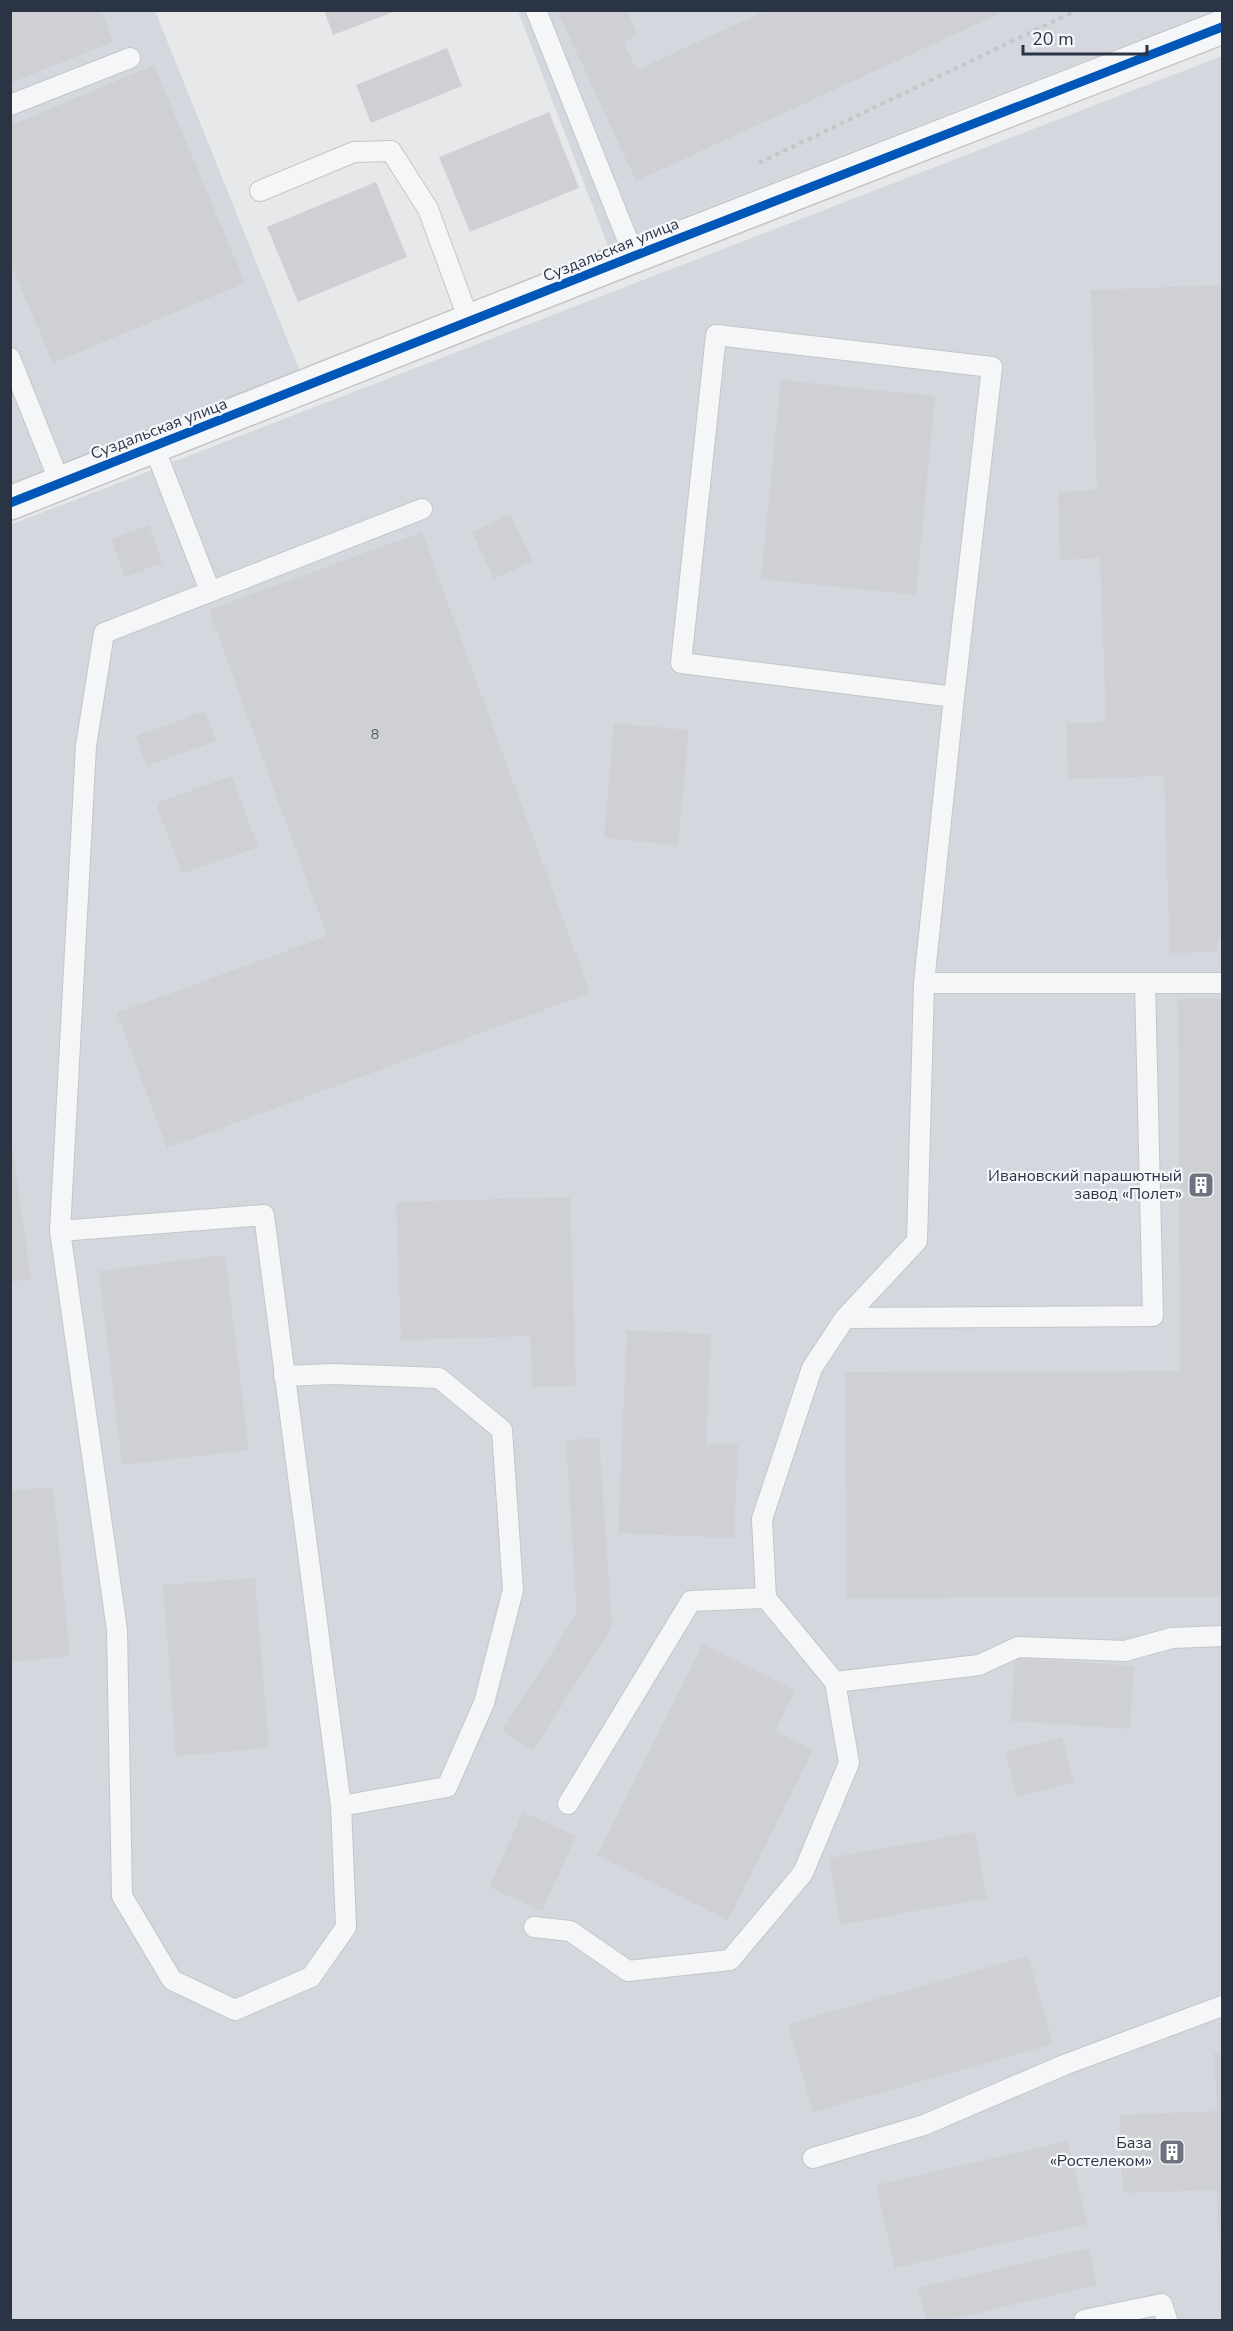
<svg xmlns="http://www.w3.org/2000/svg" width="1233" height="2331" font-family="'Nunito Sans',sans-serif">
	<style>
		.built { fill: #d4d7dd }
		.building { fill: #ced0d3 }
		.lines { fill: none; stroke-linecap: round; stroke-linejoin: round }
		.service-casing { stroke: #c4c6c8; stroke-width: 22 }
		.minor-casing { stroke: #c4c6c8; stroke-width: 36 }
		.path { stroke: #c5c6ca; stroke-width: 4; stroke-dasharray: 4.5 4.5; stroke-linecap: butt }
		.service { stroke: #f5f6f7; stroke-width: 20 }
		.minor { stroke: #f5f6f7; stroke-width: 33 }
		.cycleway-casing { stroke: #f4f6f9; stroke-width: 13 }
		.cycleway { stroke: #0057b8; stroke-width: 9 }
		.labels { text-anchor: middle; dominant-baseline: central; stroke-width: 4.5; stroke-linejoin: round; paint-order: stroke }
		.number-label { font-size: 14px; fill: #545c69 }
		.street-label { font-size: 16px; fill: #2b3445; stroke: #f4f6f9 }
		.poi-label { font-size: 16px; fill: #2b3445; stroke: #f4f6f9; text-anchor: end }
	</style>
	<rect width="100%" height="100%" fill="#e6e8ea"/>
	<g class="built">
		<polygon points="11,11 155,11 300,371 11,488"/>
		<polygon points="518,11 1213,11 608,246"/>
		<polygon points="1222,56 1222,2320 11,2320 10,525"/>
	</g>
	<g class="building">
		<polygon points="10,10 101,10 113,42 10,83"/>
		<polygon points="324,10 396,10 396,11 333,35"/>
		<polygon points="557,10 627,10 638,35 623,42 637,70 767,10 1007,10 636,181"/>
		<polygon points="447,48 462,86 371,123 356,85"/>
		<polygon points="154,65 245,283 53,363 10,262 10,126"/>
		<polygon points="549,112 579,188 470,232 439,157"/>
		<polygon points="376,182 407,257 298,302 267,227"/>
		<polygon points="1222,285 1222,939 1217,939 1217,952 1170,953 1164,776 1068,779 1066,723 1106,722 1100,558 1060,560 1058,492 1097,490 1091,290"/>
		<polygon points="781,380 935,396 916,595 761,579"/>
		<polygon points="510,514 533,561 494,579 472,532"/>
		<polygon points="149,525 162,563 125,577 111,539"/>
		<polygon points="422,532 590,993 167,1148 117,1013 327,936 209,610"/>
		<polygon points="205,711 216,741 147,766 136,736"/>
		<polygon points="614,723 689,730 678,845 604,838"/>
		<polygon points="232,776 258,847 182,874 156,803"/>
		<polygon points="1178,999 1222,999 1222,1597 847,1598 845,1372 1180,1371"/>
		<polygon points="10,1132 31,1279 10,1282"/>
		<polygon points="570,1197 576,1386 533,1387 530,1336 401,1340 396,1202"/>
		<polygon points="225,1255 249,1450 122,1465 99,1271"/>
		<polygon points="627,1330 711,1334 706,1444 738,1445 734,1538 618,1533"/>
		<polygon points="599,1437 612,1627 533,1750 502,1731 577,1613 566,1441"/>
		<polygon points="53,1487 70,1656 10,1662 10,1491"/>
		<polygon points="255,1578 269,1748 176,1756 163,1585"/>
		<polygon points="703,1644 795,1690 775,1731 813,1750 728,1920 597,1855"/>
		<polygon points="1015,1658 1134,1666 1130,1729 1011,1721"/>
		<polygon points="1062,1737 1074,1782 1017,1797 1005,1752"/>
		<polygon points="523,1812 576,1836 542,1911 489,1887"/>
		<polygon points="975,1832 987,1898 840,1925 829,1858"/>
		<polygon points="1028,1956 1053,2044 813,2112 788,2024"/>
		<polygon points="1214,2053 1222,2053 1222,2276 1221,2276 1217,2190 1123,2193 1119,2115 1217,2111"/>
		<polygon points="1068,2141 1087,2224 895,2268 876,2185"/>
		<polygon points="1089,2248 1097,2285 946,2320 926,2320 918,2288"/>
	</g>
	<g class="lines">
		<g class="service-casing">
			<g id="service">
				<polyline points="536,10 634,256"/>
				<polyline points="10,105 130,58"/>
				<polyline points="260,191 354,152 391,151 428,209 470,323"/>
				<polyline points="10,358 60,483"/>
				<polyline points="154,447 210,591"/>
				<polyline points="924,983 1222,983"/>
				<polygon points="264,1215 341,1806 346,1927 311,1977 235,2010 172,1980 122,1896 117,1630 60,1231"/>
				<polyline points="60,1231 86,746 104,633 422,509"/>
				<polyline points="845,1318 1153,1316 1145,983"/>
				<polyline points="284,1376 333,1374 439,1378 502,1430 513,1590 484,1703 447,1787 341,1806"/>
				<polyline points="766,1598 762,1519 812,1368 845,1318 917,1241 924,983 954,697 992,367 716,335 681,663 954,697"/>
				<polyline points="568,1804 691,1601 766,1598 835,1682"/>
				<polyline points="534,1927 570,1931 628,1971 730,1960 803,1873 849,1763 835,1682 979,1665 1018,1647 1125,1651 1172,1638 1222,1636"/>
				<polyline points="813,2158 924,2125 1064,2065 1222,2006"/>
				<polyline points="1084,2320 1162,2304 1167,2320"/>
			</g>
		</g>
		<g class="minor-casing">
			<polyline id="minor" points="10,503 634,256 1222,27"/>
		</g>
		<polyline class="path" points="759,163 1077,10"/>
		<use href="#service" class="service"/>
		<use href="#minor" class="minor"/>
		<g class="cycleway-casing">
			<polyline id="cycleway" points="10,503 634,256 1222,27"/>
		</g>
		<use href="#cycleway" class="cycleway"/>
	</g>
	<defs>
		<g id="building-square" transform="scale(1.35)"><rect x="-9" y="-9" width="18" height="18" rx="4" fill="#6c737f" stroke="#f4f6f9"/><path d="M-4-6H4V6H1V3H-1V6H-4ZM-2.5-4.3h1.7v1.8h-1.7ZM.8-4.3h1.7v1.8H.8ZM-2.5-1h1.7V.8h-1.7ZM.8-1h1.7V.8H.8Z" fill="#fff"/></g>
	</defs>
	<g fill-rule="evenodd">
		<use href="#building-square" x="1201" y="1185"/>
		<use href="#building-square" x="1172" y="2152"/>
	</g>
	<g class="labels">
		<g class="number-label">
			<text x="375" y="734">8</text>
		</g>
		<g class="street-label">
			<text transform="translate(611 250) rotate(-22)">Суздальская улица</text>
			<text transform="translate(159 429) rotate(-21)">Суздальская улица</text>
		</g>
		<g class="poi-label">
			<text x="1182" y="1176">Ивановский парашютный<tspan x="1182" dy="18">завод «Полет»</tspan></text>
			<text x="1152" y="2143">База<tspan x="1152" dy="18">«Ростелеком»</tspan></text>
		</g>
	</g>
	<rect width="1233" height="2331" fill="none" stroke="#2b3445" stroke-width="24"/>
	<path d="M1023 45v9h124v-9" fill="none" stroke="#2b3445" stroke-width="3"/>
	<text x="1032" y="45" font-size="18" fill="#2b3445" stroke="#f4f6f9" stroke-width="4.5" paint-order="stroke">20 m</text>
</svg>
